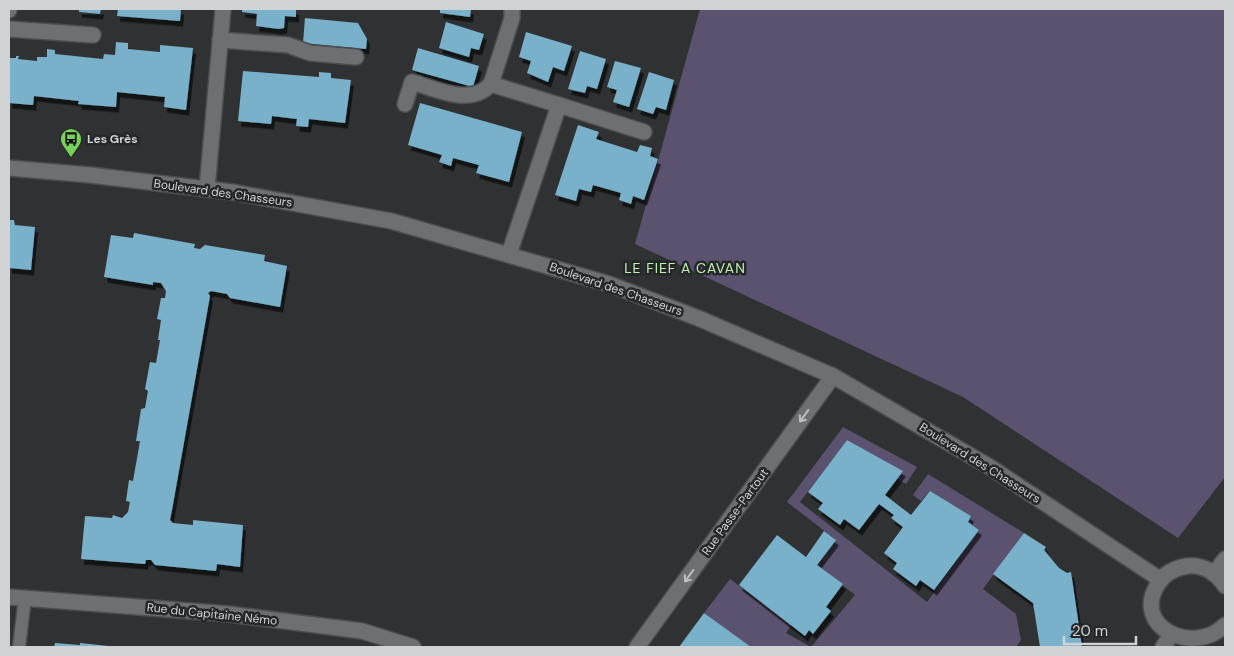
<svg xmlns="http://www.w3.org/2000/svg" width="1234" height="656" font-family="'DM Sans',sans-serif">
	<style>
		.green { fill: #5a526e }
		.building { fill: #79b0ca; filter: url(#shadow) }
		.lines { fill: none; stroke-linecap: round; stroke-linejoin: round }
		.service-casing { stroke: #4b4d4e; stroke-width: 15 }
		.minor-casing { stroke: #4b4d4e; stroke-width: 18 }
		.tertiary-casing { stroke: #4b4d4e; stroke-width: 18 }
		.service { stroke: #6d6f71; stroke-width: 12 }
		.minor { stroke: #6d6f71; stroke-width: 15 }
		.tertiary { stroke: #6d6f71; stroke-width: 15 }
		.oneway { stroke: #bdbebf }
		.labels { text-anchor: middle; dominant-baseline: central; stroke-width: 5; stroke-linejoin: round; paint-order: stroke }
		.poi-label { font-size: 12px; font-weight: bold; fill: #d1d2d3; stroke: #252729; text-anchor: start }
		.street-label { font-size: 12px; fill: #d1d2d3; stroke: #252729 }
		.neighbourhood-label { font-size: 14px; letter-spacing: 1px; fill: #c0f1b1; stroke: #252729 }
	</style>
	<defs>
		<filter id="shadow"><feDropShadow dx="3" dy="5.5" stdDeviation="0" flood-color="#0009"/></filter>
	</defs>
	<rect width="100%" height="100%" fill="#2f3133"/>
	<g class="green">
		<polygon points="700,9 1225,9 1225,477 1178,538 963,397 635,244"/>
		<polygon points="843,427 917,467 906,484 897,479 902,471 847,440 800,502 927,602 979,530 968,522 971,516 930,491 921,501 913,495 928,474 1024,533 983,589 1016,614 1021,640 1016,647 749,647 704,613 730,579 791,625 786,633 811,647 855,595 817,565 835,539 787,502"/>
	</g>
	<g class="building">
		<polygon points="79,9 101,9 100,14 79,12"/>
		<polygon points="118,9 181,9 180,21 117,16"/>
		<polygon points="242,9 296,9 296,17 285,16 284,28 279,29 256,26 257,14 242,12"/>
		<polygon points="440,9 471,9 470,17 440,13"/>
		<polygon points="305,18 358,23 367,39 366,49 303,43"/>
		<polygon points="446,22 484,34 479,50 471,48 469,57 439,48"/>
		<polygon points="526,32 572,46 564,71 553,67 548,82 527,73 531,61 519,57"/>
		<polygon points="116,42 128,43 128,49 160,52 160,45 193,48 186,110 164,107 165,97 117,92 116,107 78,104 79,101 34,96 33,105 9,103 9,58 16,58 16,56 19,56 18,59 37,61 37,57 47,57 47,49 55,50 55,54 103,59 104,54 115,55"/>
		<polygon points="418,48 479,66 473,87 412,70"/>
		<polygon points="580,51 606,59 597,89 587,86 585,93 568,89"/>
		<polygon points="615,61 641,68 629,107 613,102 617,90 607,87"/>
		<polygon points="243,71 319,77 319,72 331,73 331,78 351,80 345,123 309,119 308,127 296,126 297,119 272,116 271,124 238,121"/>
		<polygon points="649,72 674,80 666,110 656,107 653,114 637,109"/>
		<polygon points="420,103 522,132 509,182 476,173 479,165 453,158 451,166 439,162 442,155 408,145"/>
		<polygon points="578,125 599,132 596,139 637,152 640,145 652,148 650,156 658,159 644,200 633,196 631,204 619,200 621,193 593,185 591,192 579,189 576,201 555,195"/>
		<polygon points="9,220 14,220 15,225 35,227 31,270 9,268"/>
		<polygon points="134,233 195,244 194,248 200,249 205,245 265,255 264,261 287,266 280,307 230,298 227,294 211,291 208,293 210,296 172,510 170,520 173,523 193,525 193,520 243,525 240,567 217,564 216,571 155,565 151,560 146,560 145,564 81,559 85,516 112,518 113,515 122,518 128,512 130,502 126,501 129,480 133,481 140,441 136,441 141,409 145,408 148,391 145,389 150,362 156,363 160,340 158,340 161,320 157,319 161,298 165,298 166,291 161,283 153,282 153,285 104,277 111,235 133,238"/>
		<polygon points="847,440 903,471 885,495 911,515 930,491 971,516 968,522 979,530 934,590 920,580 916,586 893,569 897,563 884,553 903,527 891,518 894,515 879,504 859,530 844,519 840,525 818,509 823,503 808,492"/>
		<polygon points="824,531 836,540 817,565 843,584 826,607 831,611 813,634 809,630 805,636 739,585 777,535 806,557"/>
		<polygon points="1024,533 1046,547 1044,550 1059,568 1067,573 1071,572 1082,647 1040,647 1033,603 993,574"/>
		<polygon points="704,613 751,647 679,647"/>
		<polygon points="55,643 80,645 80,643 118,647 54,647"/>
	</g>
	<g class="lines">
		<g class="service-casing">
			<polyline id="service" points="19,647 25,598"/>
		</g>
		<g class="minor-casing">
			<g id="minor">
				<polyline points="9,10 9,9"/>
				<polyline points="9,29 93,35"/>
				<polyline points="220,40 288,45 310,53 356,57"/>
				<path d="M 405,104 L 412,82 C 437,89 470,107 491,84"/>
				<polyline points="559,105 644,132"/>
				<polyline points="207,189 223,9"/>
				<polyline points="509,254 559,105 491,84 512,18 512,9"/>
				<polyline points="9,597 229,614 362,631 413,647"/>
				<polyline points="637,647 833,376"/>
				<polyline points="1163,647 1169,638"/>
			</g>
		</g>
		<g class="tertiary-casing">
			<g id="tertiary">
				<polyline points="9,168 90,175 232,192 391,221 609,284 698,318 833,376 990,467 1161,580"/>
				<polyline points="1214,574 1225,559"/>
				<path d="M 1225,586 C 1217,573 1203,564 1187,566 C 1175,568 1164,574 1158,584 C 1130,628 1195,656 1225,625"/>
			</g>
		</g>
		<use href="#service" class="service"/>
		<use href="#minor" class="minor"/>
		<use href="#tertiary" class="tertiary"/>
	</g>
	<defs><path id="oneway-shaft" d="M-6 0H5M1.5-3L5.5 0L1.5 3" fill="none" stroke-width="1.6" stroke-linecap="round" stroke-linejoin="round" transform="scale(1.25)"/></defs>
	<g class="oneway">
		<use href="#oneway-shaft" transform="translate(804 416) rotate(126)"/>
		<use href="#oneway-shaft" transform="translate(689 576) rotate(126)"/>
	</g>
	<defs>
		<g id="bus-pin" transform="scale(1.125)"><path d="M0 17L-7.5 6A9.5 9.5 0 1 1 7.5 6Z" fill="#78d259" stroke="#252729"/><path d="M-5-6H5V4H4V6H2V4H-2V6H-4V4H-5ZM-3.5-4V0h7V-4ZM-3.5 1.2v1.5H-2V1.2ZM2 1.2v1.5H3.5V1.2Z" fill="#111"/></g>
	</defs>
	<g fill-rule="evenodd">
		<use href="#bus-pin" x="71" y="139"/>
	</g>
	<g class="labels">
		<g class="poi-label">
			<text x="87" y="139">Les Grès</text>
		</g>
		<g class="street-label">
			<text transform="translate(223 193) rotate(8)">Boulevard des Chasseurs</text>
			<text transform="translate(616 289) rotate(19)">Boulevard des Chasseurs</text>
			<text transform="translate(980 463) rotate(32)">Boulevard des Chasseurs</text>
			<text transform="translate(735 512) rotate(-54)">Rue Passe-Partout</text>
			<text transform="translate(212 614) rotate(6)">Rue du Capitaine Némo</text>
		</g>
		<g class="neighbourhood-label">
			<text x="685" y="268">LE FIEF A CAVAN</text>
		</g>
	</g>
	<rect width="1234" height="656" fill="none" stroke="#d1d2d3" stroke-width="20"/>
	<path d="M1064 636v8h72v-8" fill="none" stroke="#d1d2d3" stroke-width="2.5"/>
	<text x="1072" y="636" font-size="15" fill="#d1d2d3" stroke="#252729" stroke-width="4" paint-order="stroke">20 m</text>
</svg>
